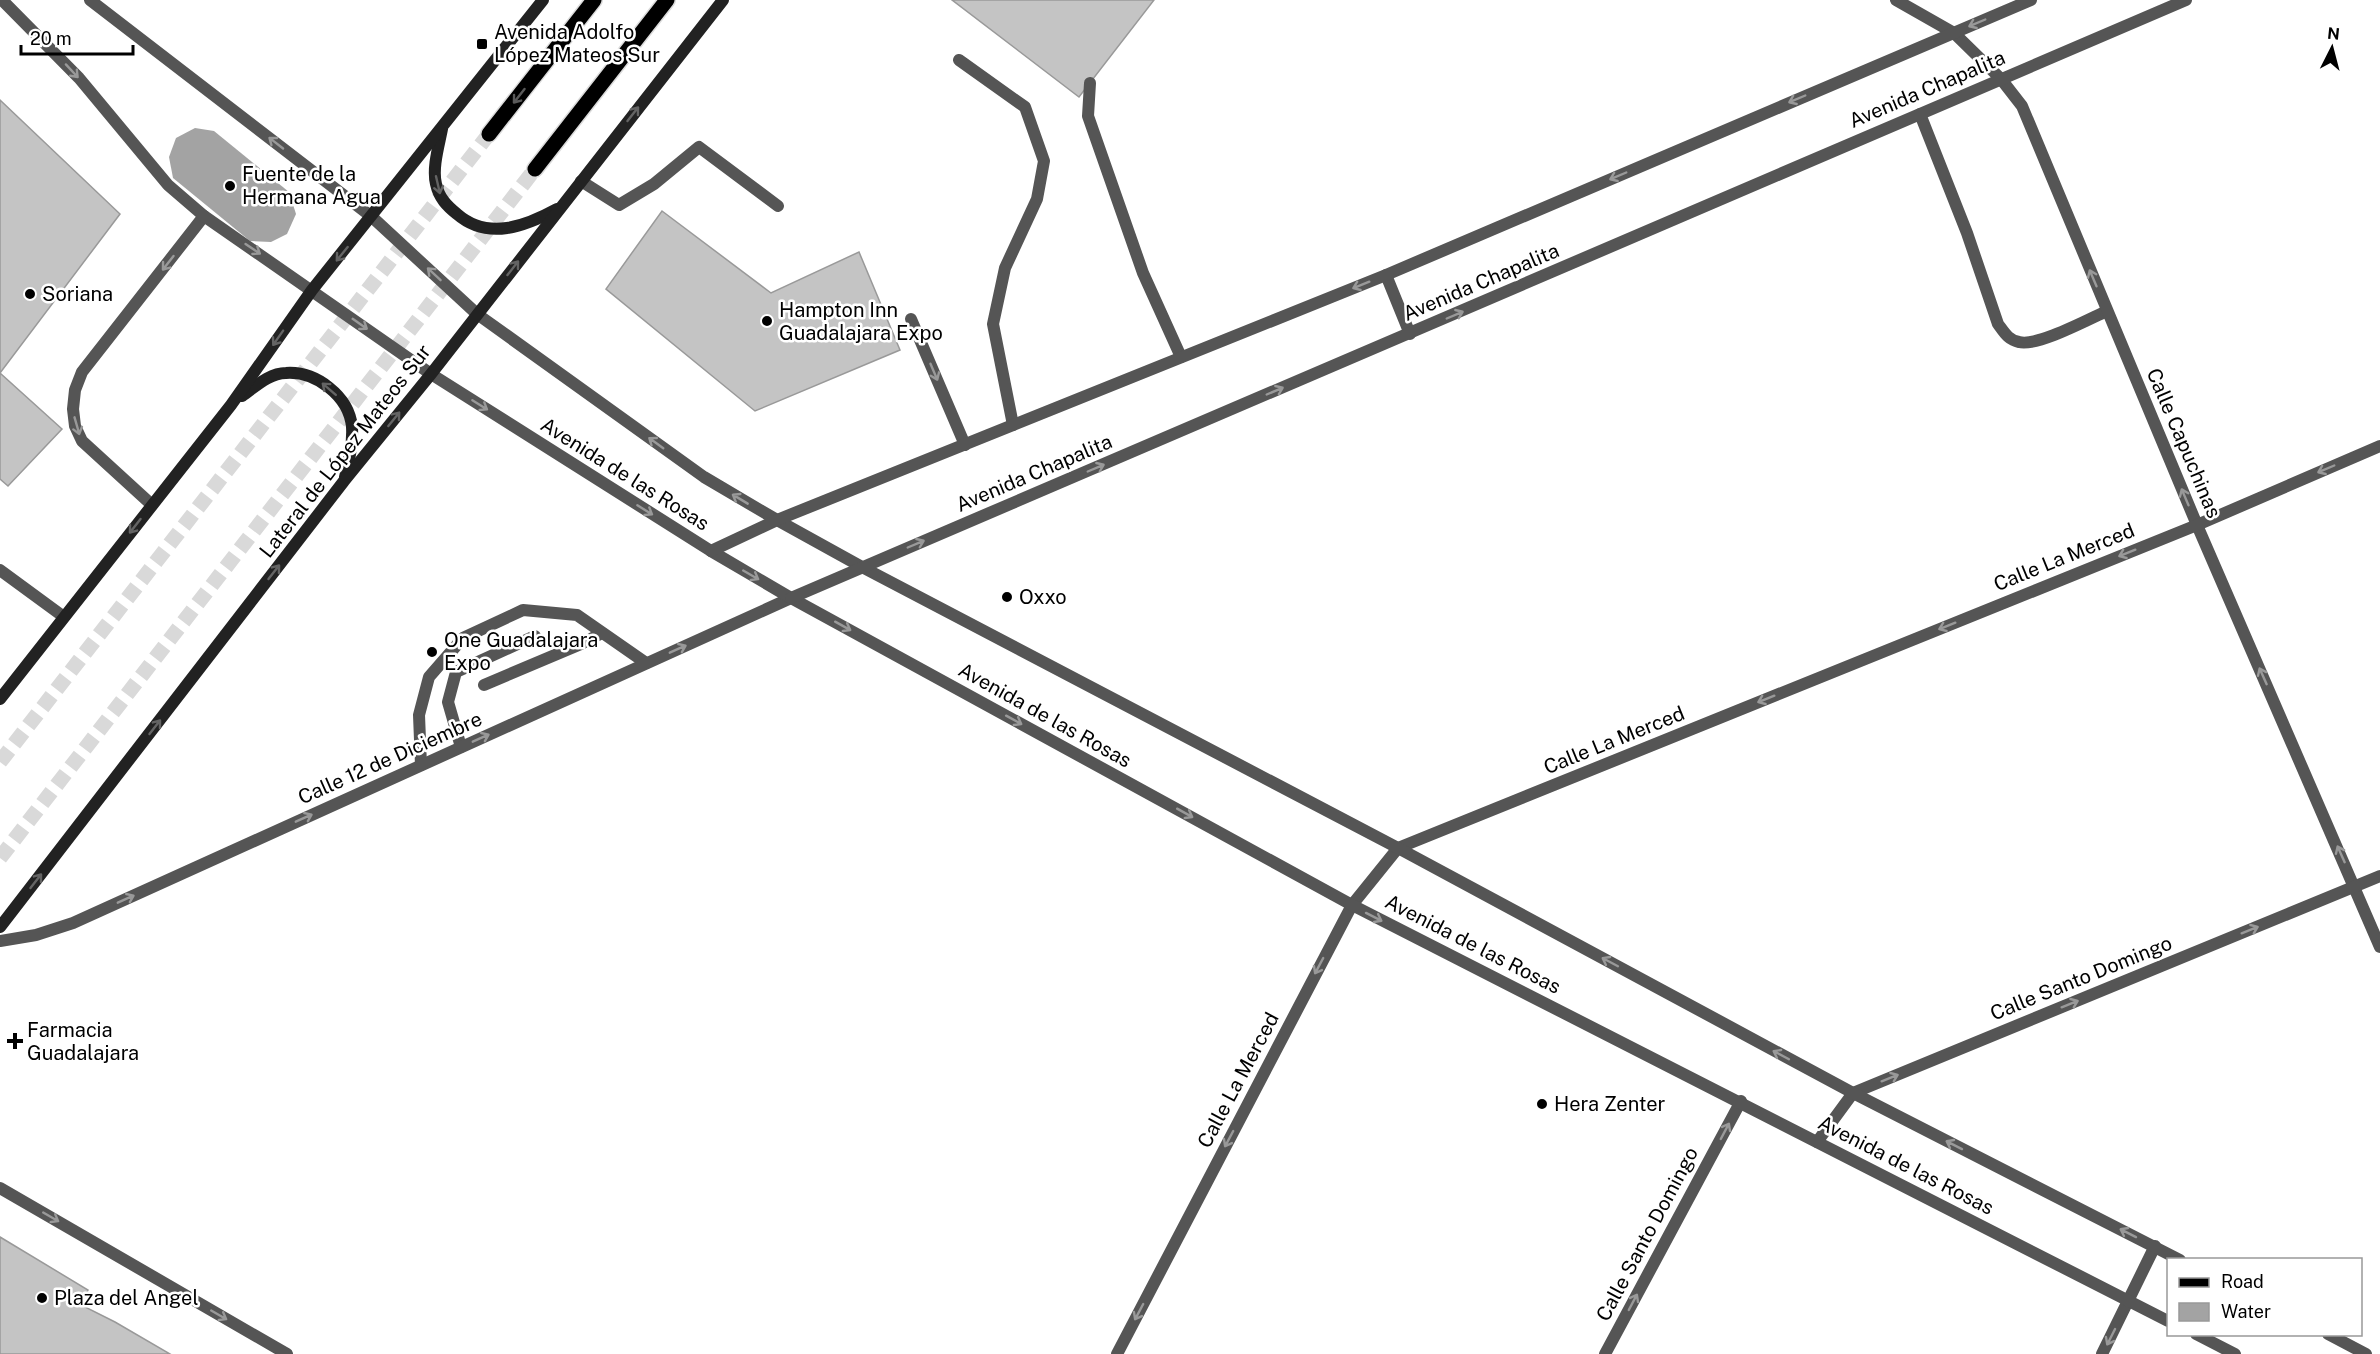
<svg xmlns="http://www.w3.org/2000/svg" width="2380" height="1354" font-family="'Public Sans',sans-serif">
	<style>
		.water { fill: #a3a3a3 }
		.building { fill: #c4c4c4; stroke: #999; stroke-width: 1.5 }
		.lines { fill: none; stroke-linecap: round; stroke-linejoin: round }
		.primary-tunnel { stroke: #d9d9d9; stroke-width: 15; stroke-dasharray: 15 8; stroke-linecap: butt }
		.primary-casing { stroke: #dbdbdb; stroke-width: 18 }
		.service { stroke: #555; stroke-width: 12 }
		.minor { stroke: #555; stroke-width: 12 }
		.tertiary { stroke: #555; stroke-width: 12 }
		.secondary { stroke: #222; stroke-width: 12 }
		.primary { stroke: #000; stroke-width: 15 }
		.oneway { stroke: #999 }
		.oneway2 { stroke: #595959 }
		.oneway3 { stroke: #646464 }
		.poi-dot { fill: #000; stroke: #fff; stroke-width: 2 }
		.labels { text-anchor: middle; dominant-baseline: central; stroke-width: 5; stroke-linejoin: round; paint-order: stroke }
		.poi-label { font-size: 20px; fill: #000; stroke: #fff; text-anchor: start }
		.street-label { font-size: 20px; fill: #000; stroke: #fff }
	</style>
	<rect width="100%" height="100%" fill="#fff"/>
	<polygon class="water" points="195,128 214,131 289,192 296,214 287,234 271,242 250,241 173,178 169,157 176,138"/>
	<g class="building">
		<polygon points="952,0 1154,0 1079,97"/>
		<polygon points="0,100 120,214 0,373 62,429 8,486 0,479"/>
		<polygon points="662,211 771,293 859,252 900,350 755,411 606,289"/>
		<polygon points="0,1237 88,1290 81,1305 115,1322 170,1354 0,1354"/>
	</g>
	<g class="lines">
		<g class="primary-tunnel">
			<polyline points="0,762 489,134"/>
			<polyline points="0,858 535,169"/>
		</g>
		<g class="primary-casing">
			<g id="primary">
				<polyline points="489,134 594,0"/>
				<polyline points="535,169 667,0"/>
			</g>
		</g>
		<g class="service">
			<polyline points="959,60 1025,107 1044,161 1037,199 1005,268 993,324 1013,425"/>
			<polyline points="1090,83 1088,116 1143,273 1181,357"/>
			<path d="M 1920,114 L 1967,233 L 1998,324 C 2004,332 2008,340 2019,342 C 2037,347 2089,319 2107,311"/>
			<polyline points="581,181 619,205 654,184 699,147 778,206"/>
			<polyline points="911,319 965,445"/>
			<polyline points="152,505 82,441 75,426 73,409 75,390 82,372 204,216"/>
			<polyline points="0,570 64,617"/>
			<polyline points="484,685 581,644 602,633"/>
			<polyline points="461,747 448,702 456,672 535,636"/>
			<polyline points="421,765 419,715 429,677 463,638 523,610 577,615 646,663"/>
		</g>
		<g class="minor">
			<polyline points="1896,0 1954,33 2001,79 2022,106 2197,525 2380,947"/>
			<polyline points="0,941 36,935 73,923 791,598"/>
			<polyline points="1817,1142 1853,1093 2380,876"/>
			<polyline points="0,1188 287,1354"/>
			<polyline points="1117,1354 1352,905 1398,848 2197,525 2380,446"/>
			<polyline points="1605,1354 1741,1101"/>
			<polyline points="2102,1354 2155,1246"/>
		</g>
		<g class="tertiary">
			<polyline points="2,0 79,78 168,185 204,216 431,374 711,551 791,598 1352,905 2168,1321"/>
			<polyline points="90,0 372,217 477,314 704,477 777,520 862,567 1398,848 1853,1093 2180,1260"/>
			<polyline points="1386,275 1410,334"/>
			<polyline points="711,551 777,520 1386,275 2031,0"/>
			<polyline points="791,598 2186,0"/>
			<polyline points="2196,1334 2235,1354"/>
			<polyline points="2328,1334 2366,1354"/>
		</g>
		<g class="secondary">
			<path d="M 442,129 C 439,145 432,168 436,184 C 439,198 447,206 457,214 C 488,241 526,226 557,209"/>
			<path d="M 242,396 C 255,387 269,373 286,373 C 316,371 349,396 352,427 C 353,444 349,460 345,477"/>
			<polyline points="0,699 231,405 312,290 543,0"/>
			<polyline points="0,927 344,481 431,374 723,0"/>
		</g>
		<use href="#primary" class="primary"/>
	</g>
	<defs><path id="oneway-shaft" d="M-6 0H5M1.5-3L5.5 0L1.5 3" fill="none" stroke-width="1.6" stroke-linecap="round" stroke-linejoin="round" transform="scale(1.5)"/></defs>
	<g class="oneway">
		<use href="#oneway-shaft" transform="translate(1977 23) rotate(157)"/>
		<use href="#oneway-shaft" transform="translate(72 71) rotate(47)"/>
		<use href="#oneway-shaft" transform="translate(1797 99) rotate(157)"/>
		<use href="#oneway-shaft" transform="translate(276 143) rotate(-142)"/>
		<use href="#oneway-shaft" transform="translate(1618 176) rotate(157)"/>
		<use href="#oneway-shaft" transform="translate(253 249) rotate(34)"/>
		<use href="#oneway-shaft" transform="translate(168 263) rotate(128)"/>
		<use href="#oneway-shaft" transform="translate(434 274) rotate(-137)"/>
		<use href="#oneway-shaft" transform="translate(2093 278) rotate(-113)"/>
		<use href="#oneway-shaft" transform="translate(1361 285) rotate(158)"/>
		<use href="#oneway-shaft" transform="translate(1455 315) rotate(-23)"/>
		<use href="#oneway-shaft" transform="translate(360 324) rotate(35)"/>
		<use href="#oneway-shaft" transform="translate(934 372) rotate(67)"/>
		<use href="#oneway-shaft" transform="translate(1275 391) rotate(-23)"/>
		<use href="#oneway-shaft" transform="translate(480 405) rotate(32)"/>
		<use href="#oneway-shaft" transform="translate(77 426) rotate(74)"/>
		<use href="#oneway-shaft" transform="translate(656 443) rotate(-144)"/>
		<use href="#oneway-shaft" transform="translate(1096 468) rotate(-23)"/>
		<use href="#oneway-shaft" transform="translate(2326 469) rotate(157)"/>
		<use href="#oneway-shaft" transform="translate(2185 497) rotate(-113)"/>
		<use href="#oneway-shaft" transform="translate(740 499) rotate(-149)"/>
		<use href="#oneway-shaft" transform="translate(645 510) rotate(32)"/>
		<use href="#oneway-shaft" transform="translate(916 544) rotate(-23)"/>
		<use href="#oneway-shaft" transform="translate(2127 553) rotate(158)"/>
		<use href="#oneway-shaft" transform="translate(751 575) rotate(30)"/>
		<use href="#oneway-shaft" transform="translate(843 626) rotate(29)"/>
		<use href="#oneway-shaft" transform="translate(1947 626) rotate(158)"/>
		<use href="#oneway-shaft" transform="translate(678 649) rotate(-24)"/>
		<use href="#oneway-shaft" transform="translate(2263 676) rotate(-114)"/>
		<use href="#oneway-shaft" transform="translate(1766 699) rotate(158)"/>
		<use href="#oneway-shaft" transform="translate(1014 720) rotate(29)"/>
		<use href="#oneway-shaft" transform="translate(481 738) rotate(-24)"/>
		<use href="#oneway-shaft" transform="translate(1185 813) rotate(29)"/>
		<use href="#oneway-shaft" transform="translate(304 818) rotate(-24)"/>
		<use href="#oneway-shaft" transform="translate(2341 854) rotate(-114)"/>
		<use href="#oneway-shaft" transform="translate(126 899) rotate(-24)"/>
		<use href="#oneway-shaft" transform="translate(1374 917) rotate(27)"/>
		<use href="#oneway-shaft" transform="translate(2250 930) rotate(-22)"/>
		<use href="#oneway-shaft" transform="translate(1610 962) rotate(-152)"/>
		<use href="#oneway-shaft" transform="translate(1319 966) rotate(118)"/>
		<use href="#oneway-shaft" transform="translate(2070 1004) rotate(-22)"/>
		<use href="#oneway-shaft" transform="translate(1781 1055) rotate(-152)"/>
		<use href="#oneway-shaft" transform="translate(1890 1078) rotate(-22)"/>
		<use href="#oneway-shaft" transform="translate(1725 1131) rotate(-62)"/>
		<use href="#oneway-shaft" transform="translate(1229 1139) rotate(118)"/>
		<use href="#oneway-shaft" transform="translate(1954 1145) rotate(-153)"/>
		<use href="#oneway-shaft" transform="translate(51 1217) rotate(30)"/>
		<use href="#oneway-shaft" transform="translate(2128 1233) rotate(-153)"/>
		<use href="#oneway-shaft" transform="translate(1633 1302) rotate(-62)"/>
		<use href="#oneway-shaft" transform="translate(1139 1312) rotate(118)"/>
		<use href="#oneway-shaft" transform="translate(219 1315) rotate(30)"/>
		<use href="#oneway-shaft" transform="translate(2111 1337) rotate(117)"/>
	</g>
	<use class="oneway2" href="#oneway-shaft" transform="translate(519 96) rotate(128)"/>
	<g class="oneway3">
		<use href="#oneway-shaft" transform="translate(633 114) rotate(-52)"/>
		<use href="#oneway-shaft" transform="translate(438 185) rotate(77)"/>
		<use href="#oneway-shaft" transform="translate(342 254) rotate(129)"/>
		<use href="#oneway-shaft" transform="translate(513 268) rotate(-52)"/>
		<use href="#oneway-shaft" transform="translate(278 338) rotate(125)"/>
		<use href="#oneway-shaft" transform="translate(329 389) rotate(-139)"/>
		<use href="#oneway-shaft" transform="translate(394 419) rotate(-51)"/>
		<use href="#oneway-shaft" transform="translate(135 526) rotate(128)"/>
		<use href="#oneway-shaft" transform="translate(274 572) rotate(-52)"/>
		<use href="#oneway-shaft" transform="translate(155 727) rotate(-52)"/>
		<use href="#oneway-shaft" transform="translate(36 881) rotate(-52)"/>
	</g>
	<g class="poi-dot">
		<rect x="476" y="38" width="12" height="12" rx="3"/>
		<circle cx="230" cy="186" r="6"/>
		<circle cx="30" cy="294" r="6"/>
		<circle cx="767" cy="321" r="6"/>
		<circle cx="1007" cy="597" r="6"/>
		<circle cx="432" cy="652" r="6"/>
		<path d="M12 1032h6v6h6v6h-6v6h-6v-6h-6v-6h6z"/>
		<circle cx="1542" cy="1104" r="6"/>
		<circle cx="42" cy="1298" r="6"/>
	</g>
	<g class="labels">
		<g class="poi-label">
			<text x="494" y="32">Avenida Adolfo<tspan x="494" dy="23">López Mateos Sur</tspan></text>
			<text x="242" y="174">Fuente de la<tspan x="242" dy="23">Hermana Agua</tspan></text>
			<text x="42" y="294">Soriana</text>
			<text x="779" y="310">Hampton Inn<tspan x="779" dy="23">Guadalajara Expo</tspan></text>
			<text x="1019" y="597">Oxxo</text>
			<text x="444" y="640">One Guadalajara<tspan x="444" dy="23">Expo</tspan></text>
			<text x="27" y="1030">Farmacia<tspan x="27" dy="23">Guadalajara</tspan></text>
			<text x="1554" y="1104">Hera Zenter</text>
			<text x="54" y="1298">Plaza del Angel</text>
		</g>
		<g class="street-label">
			<text transform="translate(1927 89) rotate(-23)">Avenida Chapalita</text>
			<text transform="translate(1481 282) rotate(-23)">Avenida Chapalita</text>
			<text transform="translate(2184 443) rotate(67)">Calle Capuchinas</text>
			<text transform="translate(345 451) rotate(-52)">Lateral de López Mateos Sur</text>
			<text transform="translate(1034 473) rotate(-23)">Avenida Chapalita</text>
			<text transform="translate(625 474) rotate(32)">Avenida de las Rosas</text>
			<text transform="translate(2064 557) rotate(-22)">Calle La Merced</text>
			<text transform="translate(1045 715) rotate(29)">Avenida de las Rosas</text>
			<text transform="translate(1614 740) rotate(-22)">Calle La Merced</text>
			<text transform="translate(390 758) rotate(-24)">Calle 12 de Diciembre</text>
			<text transform="translate(1473 944) rotate(27)">Avenida de las Rosas</text>
			<text transform="translate(2081 978) rotate(-22)">Calle Santo Domingo</text>
			<text transform="translate(1238 1080) rotate(-62)">Calle La Merced</text>
			<text transform="translate(1906 1165) rotate(27)">Avenida de las Rosas</text>
			<text transform="translate(1647 1234) rotate(-62)">Calle Santo Domingo</text>
		</g>
	</g>
	<rect x="2167" y="1258" width="195" height="78" fill="#ffffff" stroke="#999999" stroke-width="1.5"/>
	<rect x="2179" y="1278" width="30" height="9" fill="#000000" stroke="#999999" stroke-width="1.5"/>
	<text x="2221" y="1288" font-size="18" fill="#000000">Road</text>
	<rect x="2179" y="1303" width="30" height="18" fill="#a3a3a3" stroke="#999999" stroke-width="1.5"/>
	<text x="2221" y="1318" font-size="18" fill="#000000">Water</text>
	<g transform="translate(2332 48) rotate(6)" stroke="#ffffff" stroke-width="4.5" paint-order="stroke">
	<path d="M0-4.5L10 22L0 15L-10 22Z" fill="#000000"/>
	<text y="-9" font-size="16" font-weight="bold" text-anchor="middle" fill="#000000">N</text>
	</g>
	<path d="M21 45v9h112v-9" fill="none" stroke="#000000" stroke-width="3"/>
	<text x="30" y="45" font-size="18" fill="#000000" stroke="#ffffff" stroke-width="4.5" paint-order="stroke">20 m</text>
</svg>
